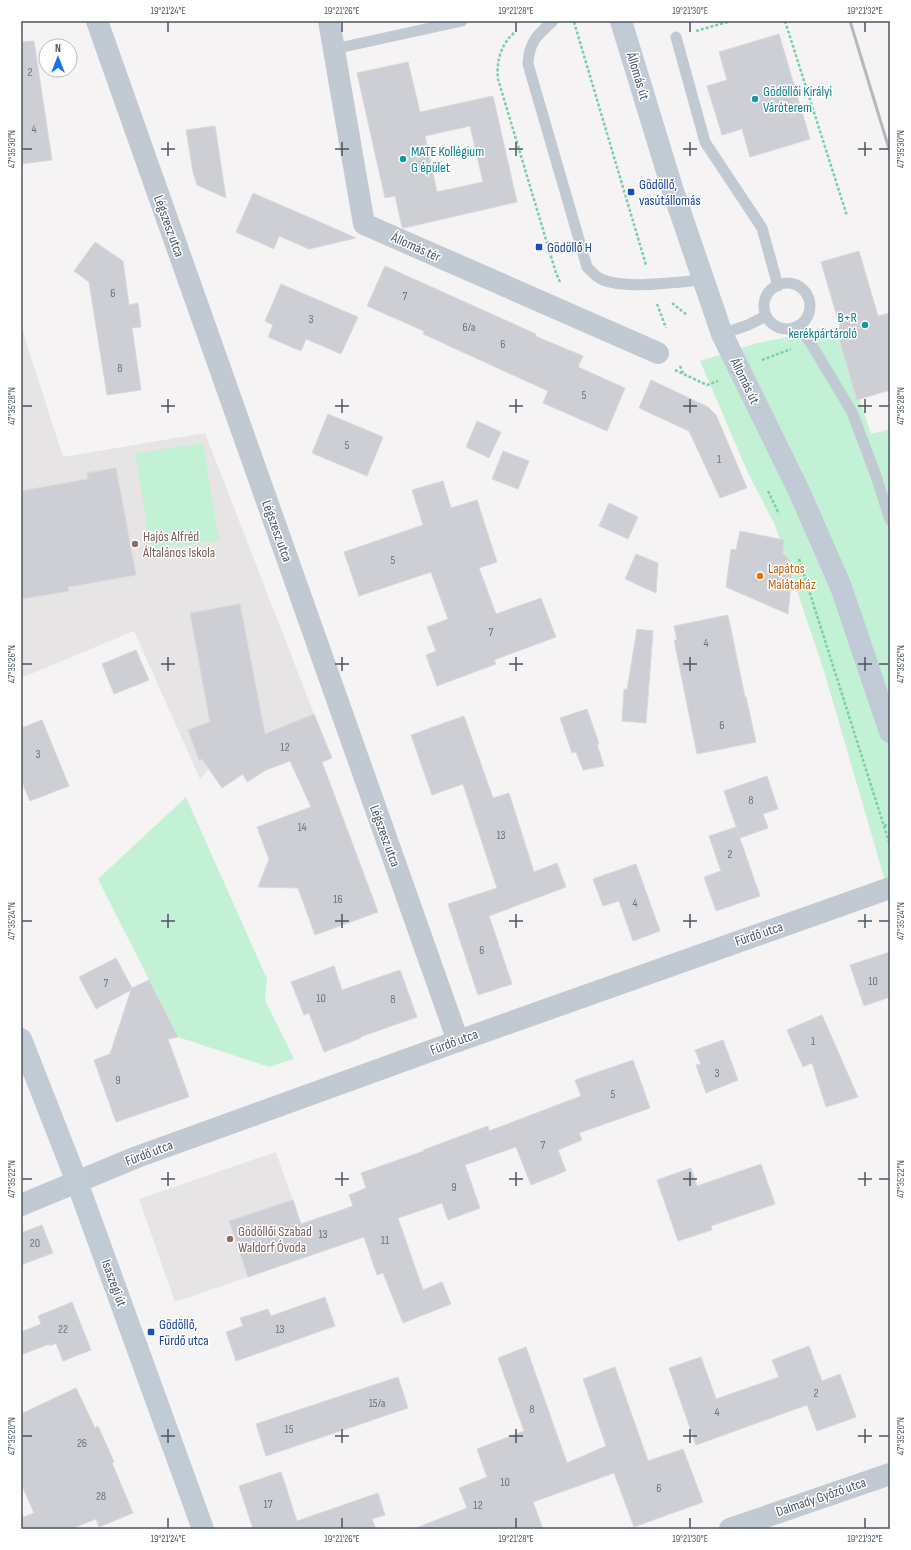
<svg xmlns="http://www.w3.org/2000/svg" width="911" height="1550" font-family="'Sofia Sans Condensed',sans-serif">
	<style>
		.education { fill: #e6e4e5 }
		.green { fill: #c3f1d5 }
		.building { fill: #cdcfd5; stroke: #d7d9de; fill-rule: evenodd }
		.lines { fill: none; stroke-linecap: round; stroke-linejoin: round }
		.path { stroke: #7ad0a6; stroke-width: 2.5; stroke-dasharray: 3 2; stroke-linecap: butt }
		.service { stroke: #c1cad2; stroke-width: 11 }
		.minor { stroke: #c1cad2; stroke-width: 22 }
		.secondary { stroke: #c1cbd6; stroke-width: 22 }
		.rail { stroke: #b5b8bd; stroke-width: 3 }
		.ticks { fill: none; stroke: #4a5661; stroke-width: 1.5 }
		.culture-dot { fill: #0f9aa8; stroke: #fff; stroke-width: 1.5 }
		.transit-dot { fill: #1a4fb4; stroke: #fff; stroke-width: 1.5 }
		.education-dot { fill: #8d6e63; stroke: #fff; stroke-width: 1.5 }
		.food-dot { fill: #e8710a; stroke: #fff; stroke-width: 1.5 }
		.labels { text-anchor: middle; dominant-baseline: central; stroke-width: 3; stroke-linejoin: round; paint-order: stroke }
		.number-label { font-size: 12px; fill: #6b747e }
		.street-label { font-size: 14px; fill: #4a5661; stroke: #fff }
		.culture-label { font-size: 14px; fill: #0d838f; stroke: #fff; text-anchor: start }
		.transit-label { font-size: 14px; fill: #164399; stroke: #fff; text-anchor: start }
		.education-label { font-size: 14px; fill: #785e54; stroke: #fff; text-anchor: start }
		.food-label { font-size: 14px; fill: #c56008; stroke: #fff; text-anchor: start }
		.neatline { fill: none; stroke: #4a5661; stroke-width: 1.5 }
		.ticks-label { font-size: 10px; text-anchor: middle; fill: #4a5661 }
	</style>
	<rect width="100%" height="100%" fill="#f5f3f3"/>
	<g class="education">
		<polygon points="21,326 63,457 205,433 314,714 232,754 209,769 200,779 134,631 21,678"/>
		<polygon points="276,1152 312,1255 175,1302 139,1199"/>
	</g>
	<g class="green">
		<polygon points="836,328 871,434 890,429 890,898 824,671 775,525 749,475 700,361 757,343"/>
		<polygon points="203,443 219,540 151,551 135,453"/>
		<polygon points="186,797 267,979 265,1000 294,1059 269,1067 178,1037 98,879"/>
	</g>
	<g class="building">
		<polygon points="779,34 810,139 750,157 742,129 722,135 707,86 727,80 719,52"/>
		<polygon points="34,41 52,160 21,164 21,42"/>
		<path d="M 408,62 L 420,112 L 493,96 L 517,202 L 404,228 L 402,227 L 395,196 L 385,198 L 357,73 ZM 470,126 L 483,182 L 437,192 L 425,136 Z"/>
		<polygon points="215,126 226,198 197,185 193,172 186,130"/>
		<polygon points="253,193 322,223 356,238 309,249 279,236 274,249 236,232"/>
		<polygon points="95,242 123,261 129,305 138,303 141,327 132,328 141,390 107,395 89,282 74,271"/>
		<polygon points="859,251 878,316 890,313 890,390 857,400 836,328 840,327 821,262"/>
		<polygon points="385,266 536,334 535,336 583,356 578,367 625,388 607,431 543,403 548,391 423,334 424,331 367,306"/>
		<polygon points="281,284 358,317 341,354 306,339 301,351 268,337 273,325 265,321"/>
		<polygon points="651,380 708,407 716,415 747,488 720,498 689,431 639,408"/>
		<polygon points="328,414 383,437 367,476 312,453"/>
		<polygon points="477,421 501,432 489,458 466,447"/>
		<polygon points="503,451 529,461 518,489 492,479"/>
		<polygon points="116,468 136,575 68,587 69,591 21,599 21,491 88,479 87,473"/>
		<polygon points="443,481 451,508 477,500 497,562 479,568 496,614 541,598 556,637 494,660 496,664 437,686 426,655 436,651 427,627 448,619 431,572 359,596 344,552 423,525 412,490"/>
		<polygon points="609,503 638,517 628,539 599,526"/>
		<polygon points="740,531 784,540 783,553 793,565 788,614 726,587 731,549 736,550"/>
		<polygon points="636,554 658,563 656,593 625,579"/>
		<polygon points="240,604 265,734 314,714 332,758 322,762 378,912 315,935 298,888 258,887 269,859 257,827 311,807 290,761 266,770 247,782 243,774 222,788 202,759 199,760 188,730 210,722 190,613"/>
		<polygon points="728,615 745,697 746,697 756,742 697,754 674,640 677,640 674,626"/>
		<polygon points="637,629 653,631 646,723 622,721 624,689 627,690"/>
		<polygon points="136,650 149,680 114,694 102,664"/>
		<polygon points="587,709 599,744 597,744 604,766 583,770 576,752 572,753 560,718"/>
		<polygon points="464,716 493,798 509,793 534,872 557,863 566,887 489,916 512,984 478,995 448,904 497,888 463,784 432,795 411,735"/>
		<polygon points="42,720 69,786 30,801 21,780 21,728"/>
		<polygon points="767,776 778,809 763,814 768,828 740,838 724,791"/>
		<polygon points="736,827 760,896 716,911 704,877 721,871 709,836"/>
		<polygon points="636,864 660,931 633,941 619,901 603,906 593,879"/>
		<polygon points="890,952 890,997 864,1006 850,965"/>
		<polygon points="116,958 132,988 149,980 178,1037 168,1039 189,1097 116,1122 94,1060 110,1054 131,990 96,1009 79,977"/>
		<polygon points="334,966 342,990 400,970 417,1017 360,1037 361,1038 324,1052 309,1013 304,1015 291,982"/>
		<polygon points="822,1015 858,1097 826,1107 812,1063 803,1067 787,1030"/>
		<polygon points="723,1040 738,1080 706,1093 696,1065 701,1064 695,1050"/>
		<polygon points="633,1060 650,1108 579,1133 582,1140 558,1150 566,1171 531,1185 516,1147 465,1165 480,1208 448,1220 442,1203 398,1218 423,1290 442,1282 451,1304 403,1323 383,1273 377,1275 364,1237 248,1277 229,1221 293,1200 301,1224 353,1206 349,1195 366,1188 361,1173 424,1151 423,1150 488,1126 489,1131 581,1096 575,1080"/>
		<polygon points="761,1164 775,1204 711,1226 712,1230 678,1241 657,1180 691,1168 697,1186"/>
		<polygon points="42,1225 53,1253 21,1265 21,1233"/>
		<polygon points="325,1297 335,1326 236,1361 226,1332 243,1326 240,1318 268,1309 271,1316"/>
		<polygon points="72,1302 91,1350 63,1361 56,1343 49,1346 49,1344 21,1355 21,1332 41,1324 38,1316"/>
		<polygon points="809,1346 822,1381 840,1374 856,1417 817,1431 807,1405 696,1445 669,1368 701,1357 716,1399 779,1377 772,1360"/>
		<polygon points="526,1347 567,1463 606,1446 583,1379 615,1367 648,1461 683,1449 703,1502 634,1527 614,1473 533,1502 543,1529 417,1529 416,1528 467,1508 459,1488 487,1477 477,1449 524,1431 498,1358"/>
		<polygon points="398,1377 408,1408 266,1456 256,1424"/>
		<polygon points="76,1388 95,1428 98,1426 114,1462 112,1463 133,1513 99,1527 96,1519 71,1529 21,1529 21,1518 34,1513 21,1483 21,1414"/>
		<polygon points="281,1472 297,1521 378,1493 385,1515 372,1519 376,1529 253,1529 239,1486"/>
	</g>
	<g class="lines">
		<g class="path">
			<polyline points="785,21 847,216"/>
			<polyline points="574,22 646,265"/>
			<polyline points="696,31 731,21"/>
			<path d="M 514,33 C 501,44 496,62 498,79 L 556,273 L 560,282"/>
			<polyline points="672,303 687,315"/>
			<polyline points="657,304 666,328"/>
			<polyline points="762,360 791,349"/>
			<polyline points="680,366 683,373"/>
			<polyline points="675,370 707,385 718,381"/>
			<polyline points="768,491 779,514"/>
			<polyline points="799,559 890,845"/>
			<polyline points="884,826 890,824"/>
		</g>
		<g class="service">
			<path d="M 553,21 C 537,35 529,42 528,64 L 587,267 C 591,271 595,276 601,279 C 624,290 676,282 703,280"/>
			<polyline points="676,37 705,142 762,228 778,286"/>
			<polyline points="334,49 462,21"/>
			<circle cx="787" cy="306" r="23"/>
			<polyline points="798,326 810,342 852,412 876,476 890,520"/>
			<polyline points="722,334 748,325 766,316"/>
		</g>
		<g class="minor">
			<polyline points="97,21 458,1041"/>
			<polyline points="329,21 364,224 658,353"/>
			<polyline points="21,1205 137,1157 458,1041 890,888"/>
			<polyline points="730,1529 890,1474"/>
		</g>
		<g class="secondary">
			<polyline points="621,21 673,191 722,334 799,491 841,587 890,732"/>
			<polyline points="21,1039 77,1182 203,1529"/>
		</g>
		<polyline class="rail" points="850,21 890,152"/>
	</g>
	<path class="ticks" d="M 168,22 L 168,32M 342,22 L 342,32M 516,22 L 516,32M 690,22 L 690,32M 865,22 L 865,32M 168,142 L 168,156M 342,142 L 342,156M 516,142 L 516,156M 690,142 L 690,156M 865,142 L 865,156M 22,149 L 32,149M 161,149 L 175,149M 335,149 L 349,149M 509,149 L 523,149M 683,149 L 697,149M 858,149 L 872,149M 879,149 L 889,149M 168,399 L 168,413M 342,399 L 342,413M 516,399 L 516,413M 690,399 L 690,413M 865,399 L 865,413M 22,406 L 32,406M 161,406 L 175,406M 335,406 L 349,406M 509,406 L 523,406M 683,406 L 697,406M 858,406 L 872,406M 879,406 L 889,406M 168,657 L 168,671M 342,657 L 342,671M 516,657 L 516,671M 690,657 L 690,671M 865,657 L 865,671M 22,664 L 32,664M 161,664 L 175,664M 335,664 L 349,664M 509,664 L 523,664M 683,664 L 697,664M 858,664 L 872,664M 879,664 L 889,664M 168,914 L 168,928M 342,914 L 342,928M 516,914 L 516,928M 690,914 L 690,928M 865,914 L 865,928M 22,921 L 32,921M 161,921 L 175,921M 335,921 L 349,921M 509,921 L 523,921M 683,921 L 697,921M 858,921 L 872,921M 879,921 L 889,921M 168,1172 L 168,1186M 342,1172 L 342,1186M 516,1172 L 516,1186M 690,1172 L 690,1186M 865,1172 L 865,1186M 22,1179 L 32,1179M 161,1179 L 175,1179M 335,1179 L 349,1179M 509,1179 L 523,1179M 683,1179 L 697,1179M 858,1179 L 872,1179M 879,1179 L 889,1179M 168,1429 L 168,1443M 342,1429 L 342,1443M 516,1429 L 516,1443M 690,1429 L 690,1443M 865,1429 L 865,1443M 22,1436 L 32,1436M 161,1436 L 175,1436M 335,1436 L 349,1436M 509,1436 L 523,1436M 683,1436 L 697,1436M 858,1436 L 872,1436M 879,1436 L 889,1436M 168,1518 L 168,1528M 342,1518 L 342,1528M 516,1518 L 516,1528M 690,1518 L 690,1528M 865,1518 L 865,1528"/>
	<g class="culture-dot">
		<circle cx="755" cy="99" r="4"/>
		<circle cx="403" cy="159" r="4"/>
		<circle cx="865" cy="325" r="4"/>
	</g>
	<g class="transit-dot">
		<rect x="627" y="188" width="8" height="8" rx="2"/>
		<rect x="535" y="243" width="8" height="8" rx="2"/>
		<rect x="147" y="1328" width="8" height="8" rx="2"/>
	</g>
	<g class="education-dot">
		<circle cx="135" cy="544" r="4"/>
		<circle cx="230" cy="1239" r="4"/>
	</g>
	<circle class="food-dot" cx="760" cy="576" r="4"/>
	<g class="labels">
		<g class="number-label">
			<text x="30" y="72">2</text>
			<text x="34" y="129">4</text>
			<text x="113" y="293">6</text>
			<text x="405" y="296">7</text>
			<text x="311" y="319">3</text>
			<text x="469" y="327">6/a</text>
			<text x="503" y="344">6</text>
			<text x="120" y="368">8</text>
			<text x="584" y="395">5</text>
			<text x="347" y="445">5</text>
			<text x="719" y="459">1</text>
			<text x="393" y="560">5</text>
			<text x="491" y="632">7</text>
			<text x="706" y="643">4</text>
			<text x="722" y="725">6</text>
			<text x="285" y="747">12</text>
			<text x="38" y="754">3</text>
			<text x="751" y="800">8</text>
			<text x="302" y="827">14</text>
			<text x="501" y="835">13</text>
			<text x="730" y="854">2</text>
			<text x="338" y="899">16</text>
			<text x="635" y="903">4</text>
			<text x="482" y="950">6</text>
			<text x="873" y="981">10</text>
			<text x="106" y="983">7</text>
			<text x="321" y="998">10</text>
			<text x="393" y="999">8</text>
			<text x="813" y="1041">1</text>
			<text x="717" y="1073">3</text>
			<text x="118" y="1080">9</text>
			<text x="613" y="1094">5</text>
			<text x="543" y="1145">7</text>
			<text x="454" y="1187">9</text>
			<text x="323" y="1234">13</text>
			<text x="385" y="1240">11</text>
			<text x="35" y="1243">20</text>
			<text x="63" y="1329">22</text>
			<text x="280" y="1329">13</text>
			<text x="816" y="1393">2</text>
			<text x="377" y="1403">15/a</text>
			<text x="532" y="1409">8</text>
			<text x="717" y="1412">4</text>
			<text x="289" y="1429">15</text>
			<text x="82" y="1443">26</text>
			<text x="505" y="1482">10</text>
			<text x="659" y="1488">6</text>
			<text x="101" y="1496">28</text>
			<text x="268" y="1504">17</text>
			<text x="478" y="1505">12</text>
		</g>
		<g class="street-label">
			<text transform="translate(638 76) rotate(73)">Állomás út</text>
			<text transform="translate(169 226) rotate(70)">Légszesz utca</text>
			<text transform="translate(416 247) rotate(24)">Állomás tér</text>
			<text transform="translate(745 381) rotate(64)">Állomás út</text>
			<text transform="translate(277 531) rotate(70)">Légszesz utca</text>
			<text transform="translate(385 836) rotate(70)">Légszesz utca</text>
			<text transform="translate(759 934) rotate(-19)">Fürdő utca</text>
			<text transform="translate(454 1042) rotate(-20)">Fürdő utca</text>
			<text transform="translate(149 1153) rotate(-21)">Fürdő utca</text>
			<text transform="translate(114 1283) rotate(70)">Isaszegi út</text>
			<text transform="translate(821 1497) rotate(-19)">Dalmady Győző utca</text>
		</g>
		<g class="culture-label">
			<text x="763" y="91">Gödöllői Királyi<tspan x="763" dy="16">Váróterem</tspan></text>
			<text x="411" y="151">MATE Kollégium<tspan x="411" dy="16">G épület</tspan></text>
			<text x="857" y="317" text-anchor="end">B+R<tspan x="857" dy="16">kerékpártároló</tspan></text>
		</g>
		<g class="transit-label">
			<text x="639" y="184">Gödöllő,<tspan x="639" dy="16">vasútállomás</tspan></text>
			<text x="547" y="247">Gödöllő H</text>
			<text x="159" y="1324">Gödöllő,<tspan x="159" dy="16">Fürdő utca</tspan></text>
		</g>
		<g class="education-label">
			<text x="143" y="536">Hajós Alfréd<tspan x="143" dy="16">Általános Iskola</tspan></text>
			<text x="238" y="1231">Gödöllői Szabad<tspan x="238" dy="16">Waldorf Óvoda</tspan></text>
		</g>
		<g class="food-label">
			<text x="768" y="568">Lapátos<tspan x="768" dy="16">Malátaház</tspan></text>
		</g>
	</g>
	<rect width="911" height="1550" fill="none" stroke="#ffffff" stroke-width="44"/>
	<g transform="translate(58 58)"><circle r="19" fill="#ffffff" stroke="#b7bbc0"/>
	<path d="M0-3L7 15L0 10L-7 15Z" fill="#1a73e8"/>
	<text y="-6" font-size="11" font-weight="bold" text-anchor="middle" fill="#4a5661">N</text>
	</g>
	<rect x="22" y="22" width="867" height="1506" class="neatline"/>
	<g class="ticks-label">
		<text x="168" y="14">19°21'24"E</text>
		<text x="342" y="14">19°21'26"E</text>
		<text x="516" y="14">19°21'28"E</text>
		<text x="690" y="14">19°21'30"E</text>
		<text x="865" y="14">19°21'32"E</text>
		<text transform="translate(11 149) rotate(-90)" y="4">47°35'30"N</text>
		<text transform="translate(900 149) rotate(-90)" y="4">47°35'30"N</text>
		<text transform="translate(11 406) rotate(-90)" y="4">47°35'28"N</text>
		<text transform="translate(900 406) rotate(-90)" y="4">47°35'28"N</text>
		<text transform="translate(11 664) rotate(-90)" y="4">47°35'26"N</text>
		<text transform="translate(900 664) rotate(-90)" y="4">47°35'26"N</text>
		<text transform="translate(11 921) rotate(-90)" y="4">47°35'24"N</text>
		<text transform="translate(900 921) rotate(-90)" y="4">47°35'24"N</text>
		<text transform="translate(11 1179) rotate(-90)" y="4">47°35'22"N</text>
		<text transform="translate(900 1179) rotate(-90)" y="4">47°35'22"N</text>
		<text transform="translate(11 1436) rotate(-90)" y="4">47°35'20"N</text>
		<text transform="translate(900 1436) rotate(-90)" y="4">47°35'20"N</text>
		<text x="168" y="1542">19°21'24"E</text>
		<text x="342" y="1542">19°21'26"E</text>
		<text x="516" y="1542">19°21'28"E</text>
		<text x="690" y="1542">19°21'30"E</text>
		<text x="865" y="1542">19°21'32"E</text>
	</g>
</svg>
